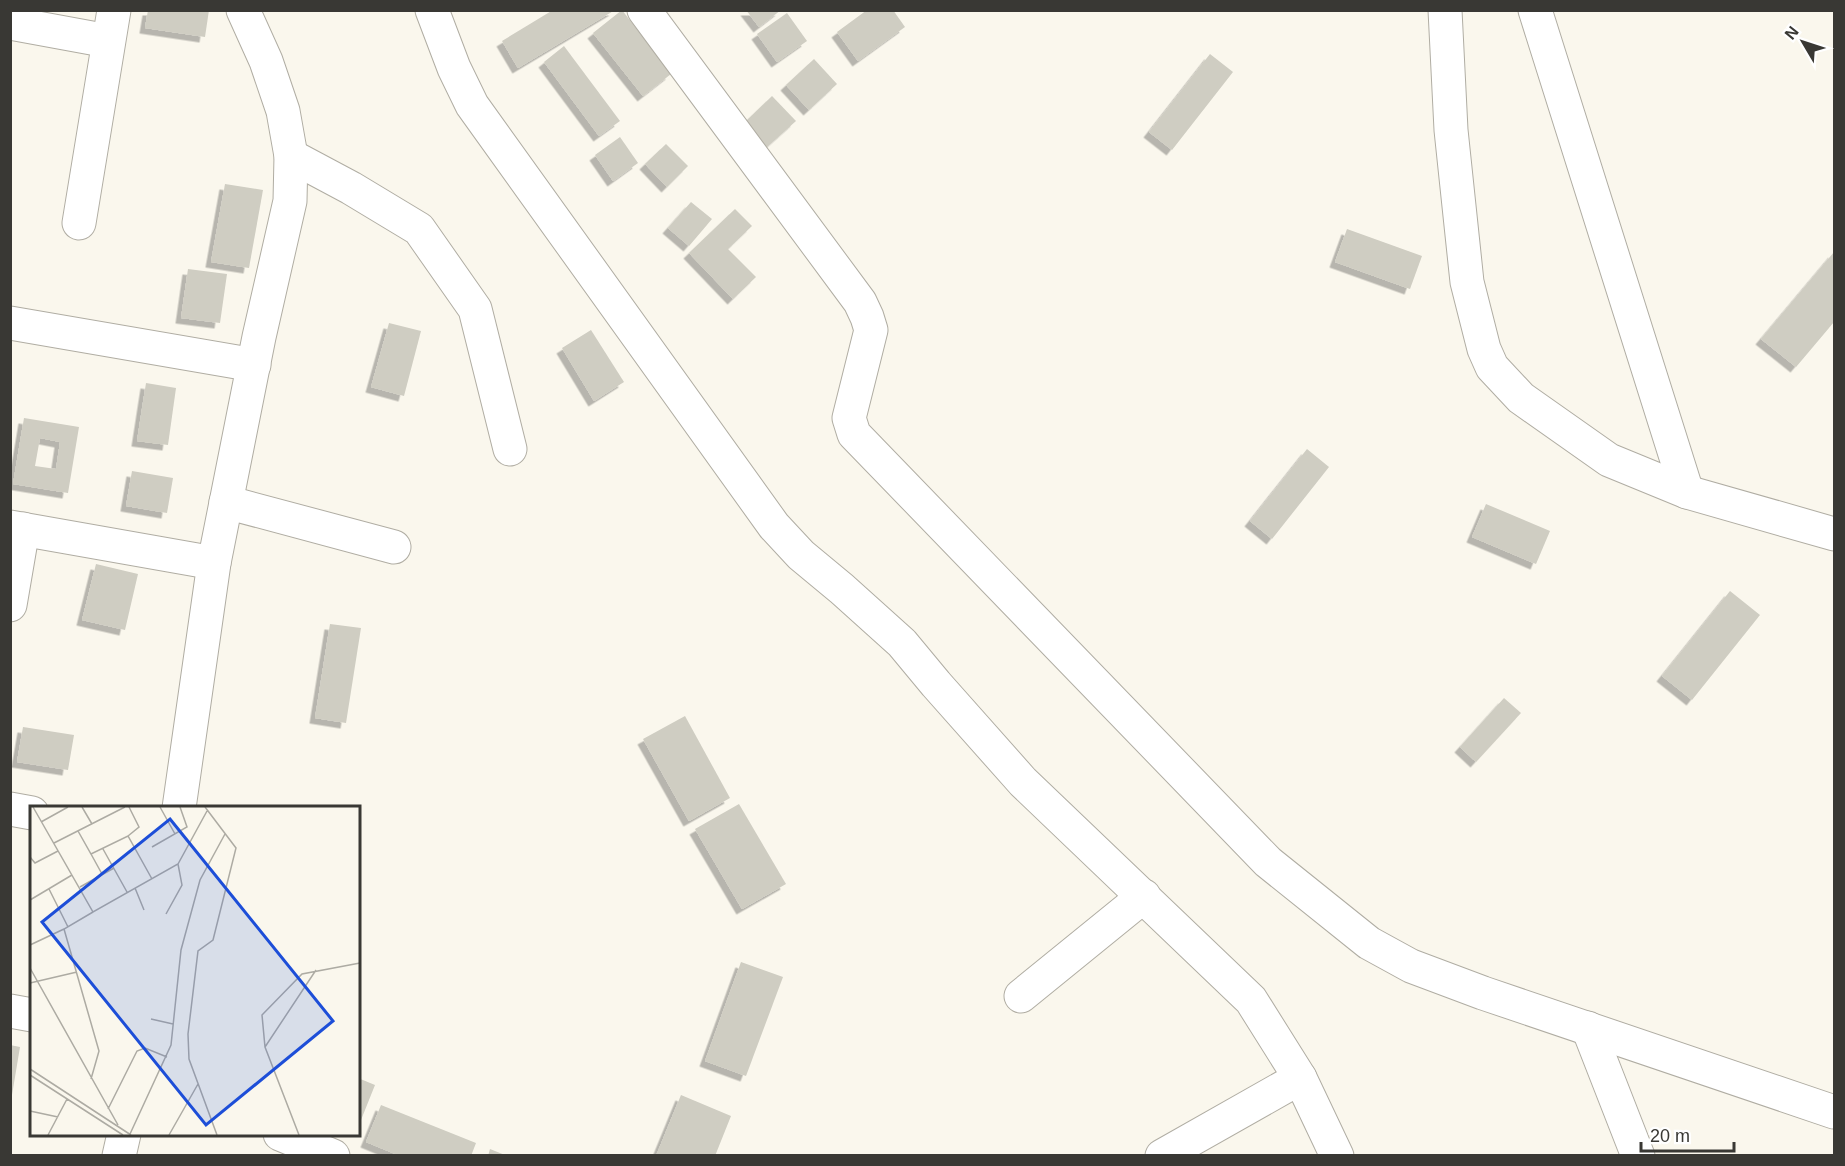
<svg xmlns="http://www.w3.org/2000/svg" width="1845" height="1166" font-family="Helvetica,sans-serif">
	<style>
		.building { fill: #cfcdc2; fill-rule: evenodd; filter: url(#shadow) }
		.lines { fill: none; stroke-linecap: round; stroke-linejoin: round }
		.minor-casing { stroke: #b0ada3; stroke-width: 35 }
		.minor { stroke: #fff; stroke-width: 33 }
		.inset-road { fill: none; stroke: #adaba3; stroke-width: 1.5 }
		.view { fill: #1d4ed8; fill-opacity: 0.15; stroke: #1d4ed8; stroke-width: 3 }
		.inset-edge { fill: none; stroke: #393834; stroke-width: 3 }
	</style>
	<defs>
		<filter id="shadow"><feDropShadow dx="-5.5" dy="5.5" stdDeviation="0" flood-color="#0004"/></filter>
	</defs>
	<rect width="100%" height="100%" fill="#faf7ed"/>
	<g class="building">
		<polygon points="148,10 209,10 205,37 145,28"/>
		<polygon points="553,10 615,10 518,68 502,41"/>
		<polygon points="622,10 671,74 643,96 593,33"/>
		<polygon points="746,10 781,10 759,27"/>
		<polygon points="867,10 893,10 905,27 858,61 837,32"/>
		<polygon points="787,13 807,41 777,62 757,34"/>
		<polygon points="564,46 620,121 599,136 544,62"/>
		<polygon points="1210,54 1233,72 1172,150 1149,132"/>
		<polygon points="814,59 837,84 809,110 786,85"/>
		<polygon points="772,96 796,121 767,147 744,123"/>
		<polygon points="620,137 638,163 613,181 595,155"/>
		<polygon points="666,144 688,166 667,187 645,164"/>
		<polygon points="225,184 263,190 249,268 211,262"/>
		<polygon points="691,202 712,219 689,246 668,228"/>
		<polygon points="735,209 752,226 728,249 756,277 733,299 689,253"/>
		<polygon points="1347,229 1422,256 1410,289 1335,262"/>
		<polygon points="1834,252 1834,322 1796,367 1761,339"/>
		<polygon points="188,269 227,274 220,323 181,318"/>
		<polygon points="389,323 421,331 404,396 371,387"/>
		<polygon points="591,330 624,382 594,401 562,348"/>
		<polygon points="146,383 176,388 168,445 137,441"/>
		<path d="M 24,418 L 79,427 L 68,493 L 13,484 ZM 40,438 L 60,442 L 56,469 L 35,466 Z"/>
		<polygon points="1307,449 1329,467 1272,539 1250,521"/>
		<polygon points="132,471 173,478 167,513 126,506"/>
		<polygon points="1486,504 1550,531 1536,564 1472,537"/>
		<polygon points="96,564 138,574 125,630 82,620"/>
		<polygon points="1730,591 1760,615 1692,700 1662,676"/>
		<polygon points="330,624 361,628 346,723 315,718"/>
		<polygon points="1504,698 1521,713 1476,762 1460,747"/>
		<polygon points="685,716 730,798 689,821 643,739"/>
		<polygon points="23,727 74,735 68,770 17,762"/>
		<polygon points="739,804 786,884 742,909 695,829"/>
		<polygon points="741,962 783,977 746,1076 705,1061"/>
		<polygon points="10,1045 20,1047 12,1095 10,1095"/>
		<polygon points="358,1078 375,1085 359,1125 358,1125"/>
		<polygon points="681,1095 731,1116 715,1156 656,1156"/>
		<polygon points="381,1105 476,1143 471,1156 400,1156 366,1142"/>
		<polygon points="490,1149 505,1155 505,1156 488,1156"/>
	</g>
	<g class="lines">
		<g class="minor-casing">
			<g id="minor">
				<polyline points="432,10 454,68 472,105 774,526 801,555 842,589 902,643 936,684 1023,782 1251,1000 1300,1078 1337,1156"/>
				<polyline points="644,10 860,302 867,317 871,330 849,418 854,434 1268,862 1369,943 1411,966 1483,993 1834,1112"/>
				<polyline points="1445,10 1451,130 1467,282 1484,349 1492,367 1521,398 1609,460 1687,492 1834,534"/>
				<polyline points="1535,10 1687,492"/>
				<polyline points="10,23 108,41"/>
				<polyline points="291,156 351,188 419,229 475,309 510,449"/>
				<polyline points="79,223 114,10"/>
				<polyline points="10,323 254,365"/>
				<polyline points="226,502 394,547"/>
				<polyline points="10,527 214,563"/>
				<polyline points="10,605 23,529"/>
				<polyline points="179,808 214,563 259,337 290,201 291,156 283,111 266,61 243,10"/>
				<polyline points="10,809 32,813"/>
				<polyline points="1021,996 1144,896"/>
				<polyline points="10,1011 32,1015"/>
				<polyline points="1588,1028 1638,1156"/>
				<polyline points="280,1134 333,1156"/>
				<polyline points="119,1156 124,1134"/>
				<polyline points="1162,1156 1300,1078"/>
			</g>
		</g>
		<use href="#minor" class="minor"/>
	</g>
	<g transform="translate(30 806)">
		<rect width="330" height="330" fill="#faf7ed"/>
		<path class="inset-road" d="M 3,1 L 63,106 L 148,58 L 177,5M 52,1 L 62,18M 130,1 L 145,28M 175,1 L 206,42 L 183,134 L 168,145 L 158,228 L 159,253 L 187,329M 11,16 L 38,1M 48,25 L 61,48 L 98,30 L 122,73M 98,30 L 109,21 L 99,1M 24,37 L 95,1M 122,41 L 157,21 L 150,1M 73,43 L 97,86M 61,48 L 72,68M 0,51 L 5,57 L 28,45M 50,81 L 84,62M 105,82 L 114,104M 19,83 L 38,121M 0,94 L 42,69M 136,108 L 152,79 L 148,58M 0,139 L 34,123M 0,162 L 88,319M 0,177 L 47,166M 121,213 L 143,218M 235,241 L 286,164M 0,263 L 101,329M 0,269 L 93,329M 61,273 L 69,245 L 34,123 L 63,106M 78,303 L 107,245 L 115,242 L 137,251M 0,305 L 28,311M 100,328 L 141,239 L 151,144 L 170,74 L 195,28M 18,329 L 37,293M 139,329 L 168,278M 269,329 L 235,241 L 232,209 L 272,168 L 330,157"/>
		<path class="view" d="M 140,13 L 303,215 L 176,319 L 12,116 Z"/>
		<rect width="330" height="330" class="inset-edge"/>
	</g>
	<rect width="1845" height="1166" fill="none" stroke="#393834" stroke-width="24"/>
	<g transform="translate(1803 42) rotate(309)" stroke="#ffffff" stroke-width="4.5" paint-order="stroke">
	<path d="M0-4.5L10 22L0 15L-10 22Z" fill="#393834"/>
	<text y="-9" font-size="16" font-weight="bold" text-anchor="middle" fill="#393834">N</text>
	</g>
	<path d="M1641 1142v9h93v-9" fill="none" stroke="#393834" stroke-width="3"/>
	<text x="1650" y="1142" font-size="18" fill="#393834" stroke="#ffffff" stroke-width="4.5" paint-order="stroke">20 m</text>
</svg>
